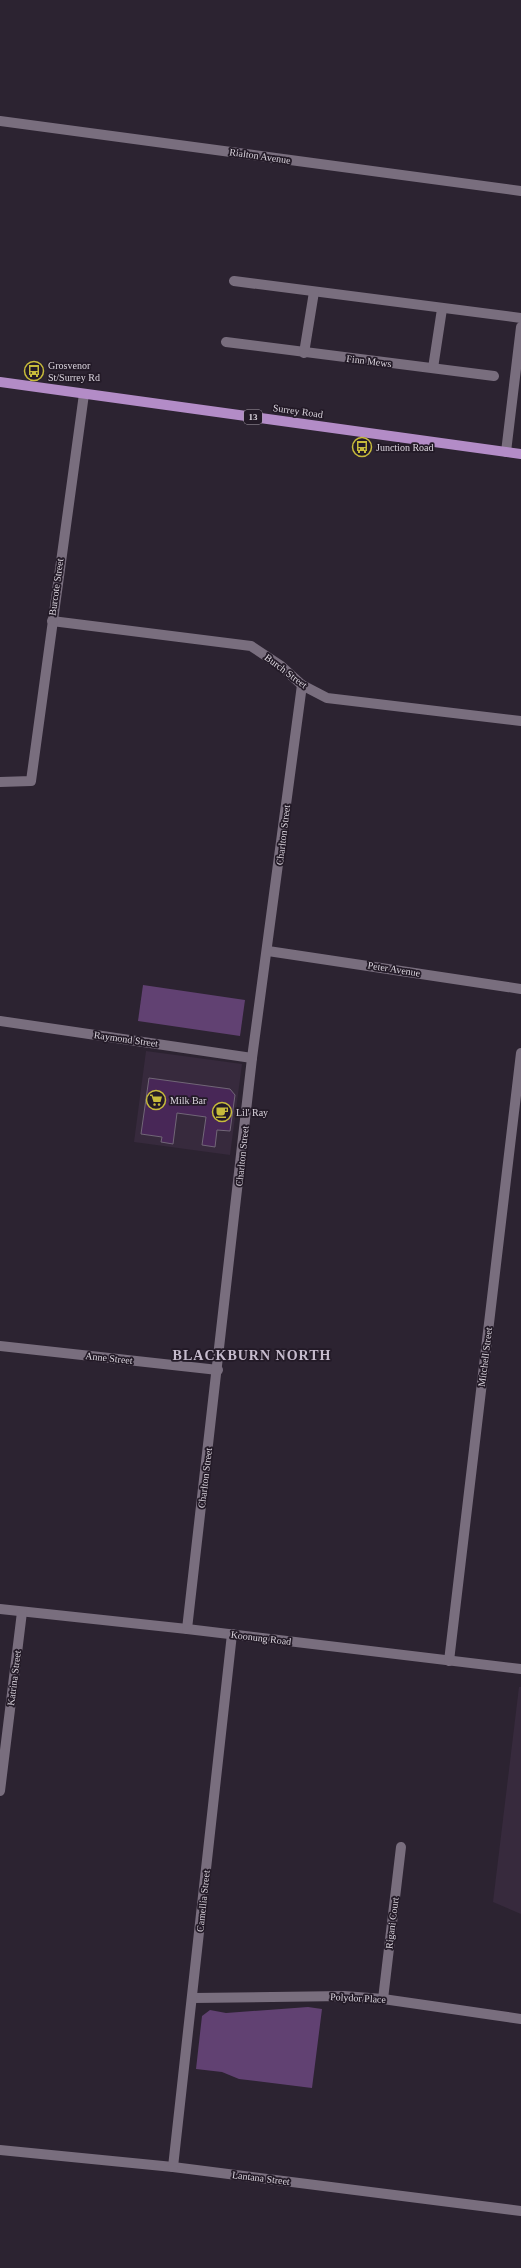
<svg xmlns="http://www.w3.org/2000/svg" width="521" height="2268" font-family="Georgia,serif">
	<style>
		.built { fill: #372a3d }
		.green { fill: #614172 }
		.building { fill: #482757; stroke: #716677 }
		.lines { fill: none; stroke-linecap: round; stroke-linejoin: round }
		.minor { stroke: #796e7e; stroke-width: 10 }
		.major { stroke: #b38cc7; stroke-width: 10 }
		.labels { text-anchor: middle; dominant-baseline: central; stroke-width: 3.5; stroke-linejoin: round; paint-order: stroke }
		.shield { fill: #231a27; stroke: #a49da7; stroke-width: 1 }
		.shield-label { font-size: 9px; font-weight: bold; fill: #dbd5de }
		.street-label { font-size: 10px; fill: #dbd5de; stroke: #231a27 }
		.poi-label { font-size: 10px; fill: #dbd5de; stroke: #231a27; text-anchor: start }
		.district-label { font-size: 14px; font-weight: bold; letter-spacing: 1px; fill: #c6bbcd; stroke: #231a27 }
	</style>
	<rect width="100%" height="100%" fill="#2c2331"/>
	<g class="built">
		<polygon points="146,1051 242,1064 230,1155 134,1142"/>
		<polygon points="519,1687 521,1687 521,1914 493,1902"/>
	</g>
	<g class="green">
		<polygon points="143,985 245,1000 240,1036 138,1021"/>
		<polygon points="308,2007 322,2009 312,2088 239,2079 222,2072 196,2069 202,2016 210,2010 226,2013"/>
	</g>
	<polygon class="building" points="149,1078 230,1089 235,1095 230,1131 217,1130 215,1147 202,1145 206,1117 177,1113 173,1144 161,1142 162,1137 141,1134"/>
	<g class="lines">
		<g class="minor">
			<polyline points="0,121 521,191"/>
			<polyline points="234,281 521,318"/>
			<polyline points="226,342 494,376"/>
			<polyline points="304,353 314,292"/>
			<polyline points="433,368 442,309"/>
			<polyline points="506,452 521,327"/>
			<polyline points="52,621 251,646 281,666 302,685 327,698 521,721"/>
			<polyline points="0,782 31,781 84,394"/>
			<polyline points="268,951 521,989"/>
			<polyline points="0,1021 252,1058"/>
			<polyline points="0,1346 218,1370"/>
			<polyline points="0,1609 187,1629 521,1669"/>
			<polyline points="187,1629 252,1058 302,685"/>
			<polyline points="449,1661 521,1053"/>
			<polyline points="0,1791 22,1612"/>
			<polyline points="193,1998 344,1996 383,1999 521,2019"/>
			<polyline points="383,1999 401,1847"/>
			<polyline points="0,2150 173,2167 521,2211"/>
			<polyline points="173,2167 232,1634"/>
		</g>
		<polyline class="major" points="0,382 521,454"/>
	</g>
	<defs>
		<g id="bus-ring" transform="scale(1)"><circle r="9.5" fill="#231a27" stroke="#c7bb3b" stroke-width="1.5"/><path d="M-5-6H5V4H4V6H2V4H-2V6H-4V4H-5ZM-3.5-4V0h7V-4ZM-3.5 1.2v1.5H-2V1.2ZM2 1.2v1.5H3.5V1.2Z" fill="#c7bb3b"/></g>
		<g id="supermarket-ring" transform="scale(1)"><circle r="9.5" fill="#231a27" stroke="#c7bb3b" stroke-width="1.5"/><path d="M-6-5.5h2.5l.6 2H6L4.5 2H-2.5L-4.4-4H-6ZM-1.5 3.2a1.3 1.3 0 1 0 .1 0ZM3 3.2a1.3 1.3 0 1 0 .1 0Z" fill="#c7bb3b"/></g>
		<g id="cafe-ring" transform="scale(1)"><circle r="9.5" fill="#231a27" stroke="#c7bb3b" stroke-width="1.5"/><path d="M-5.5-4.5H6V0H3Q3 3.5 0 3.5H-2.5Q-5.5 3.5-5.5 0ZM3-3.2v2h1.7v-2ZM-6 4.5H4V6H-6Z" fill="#c7bb3b"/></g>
	</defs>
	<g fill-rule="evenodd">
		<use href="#bus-ring" x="34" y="371"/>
		<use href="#bus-ring" x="362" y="447"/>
		<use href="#supermarket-ring" x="156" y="1100"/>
		<use href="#cafe-ring" x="222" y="1112"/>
	</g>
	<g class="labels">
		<rect class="shield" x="244" y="410" width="18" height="14" rx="3"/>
		<g class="shield-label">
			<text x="253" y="417">13</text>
		</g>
		<g class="street-label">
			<text transform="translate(260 156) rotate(8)">Rialton Avenue</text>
			<text transform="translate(369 361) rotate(7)">Finn Mews</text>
			<text transform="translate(298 411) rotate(8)">Surrey Road</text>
			<text transform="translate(56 587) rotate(-82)">Burcote Street</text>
			<text transform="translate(286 671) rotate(37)">Burch Street</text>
			<text transform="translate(283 835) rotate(-83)">Charlton Street</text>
			<text transform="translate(394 969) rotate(9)">Peter Avenue</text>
			<text transform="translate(126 1039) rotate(8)">Raymond Street</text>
			<text transform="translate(242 1156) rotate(-84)">Charlton Street</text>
			<text transform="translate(485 1357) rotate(-83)">Mitchell Street</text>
			<text transform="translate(109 1358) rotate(6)">Anne Street</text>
			<text transform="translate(205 1478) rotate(-83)">Charlton Street</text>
			<text transform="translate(261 1638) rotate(7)">Koonung Road</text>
			<text transform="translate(14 1678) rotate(-83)">Katrina Street</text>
			<text transform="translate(203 1901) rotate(-84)">Camellia Street</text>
			<text transform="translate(392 1923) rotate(-83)">Rigani Court</text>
			<text transform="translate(358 1998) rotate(3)">Polydor Place</text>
			<text transform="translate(261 2178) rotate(7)">Lantana Street</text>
		</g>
		<g class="poi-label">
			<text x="48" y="365">Grosvenor<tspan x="48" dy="12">St/Surrey Rd</tspan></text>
			<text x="376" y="447">Junction Road</text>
			<text x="170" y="1100">Milk Bar</text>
			<text x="236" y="1112">Lil' Ray</text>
		</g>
		<g class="district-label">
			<text x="252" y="1355">BLACKBURN NORTH</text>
		</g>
	</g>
</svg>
